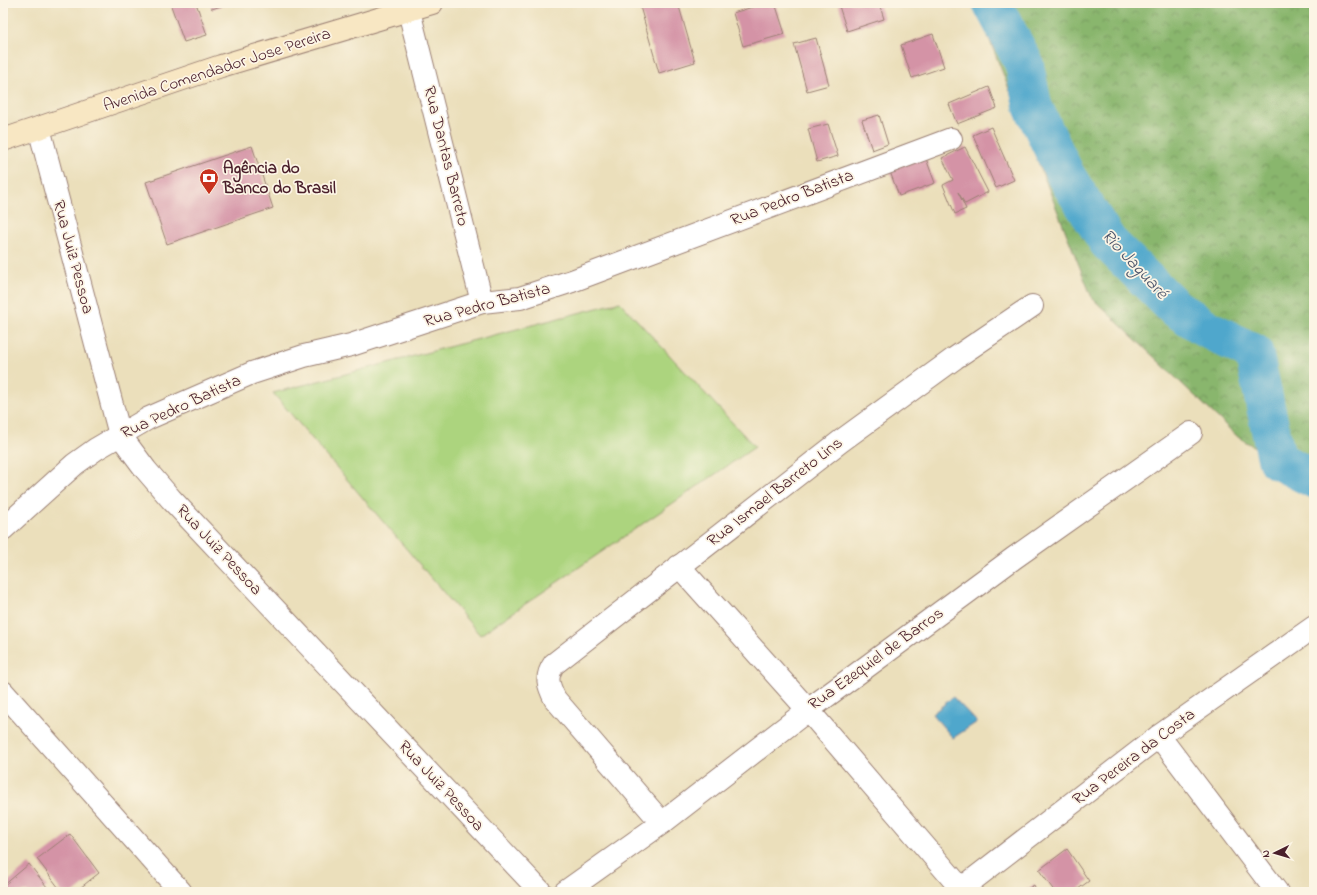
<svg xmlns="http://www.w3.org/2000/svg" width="1317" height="895" font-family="'Indie Flower',sans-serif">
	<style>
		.green { fill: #acd47e; stroke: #7b7a54 }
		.forest { fill: url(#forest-crowns); stroke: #6a6a4c }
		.water { fill: #4fa7cc; stroke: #4c637c }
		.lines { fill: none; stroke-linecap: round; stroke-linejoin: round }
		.river { stroke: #4fa7cc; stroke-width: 39 }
		.building { fill: #d493a6 }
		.street-casing { stroke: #9a7f73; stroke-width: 24 }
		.secondary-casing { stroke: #9a7f73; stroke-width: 24 }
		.street { stroke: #fff; stroke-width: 22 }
		.secondary { stroke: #f8e7c3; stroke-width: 22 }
		.labels { text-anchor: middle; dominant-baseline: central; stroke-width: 3.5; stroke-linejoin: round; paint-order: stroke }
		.street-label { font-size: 17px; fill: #4a1f2b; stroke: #fcf5e5 }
		.poi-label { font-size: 17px; font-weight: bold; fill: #4a1f2b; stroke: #fcf5e5; text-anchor: start }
		.water-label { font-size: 18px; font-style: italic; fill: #4c556b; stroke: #fcf5e5 }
	</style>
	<defs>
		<pattern id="forest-crowns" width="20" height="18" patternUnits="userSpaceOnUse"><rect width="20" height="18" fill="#89b66d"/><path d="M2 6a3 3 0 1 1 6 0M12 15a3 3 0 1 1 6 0" fill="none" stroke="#72935a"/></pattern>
	</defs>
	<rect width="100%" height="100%" fill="#fcf5e5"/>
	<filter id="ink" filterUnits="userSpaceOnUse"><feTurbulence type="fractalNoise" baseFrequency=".025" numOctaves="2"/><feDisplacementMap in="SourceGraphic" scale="8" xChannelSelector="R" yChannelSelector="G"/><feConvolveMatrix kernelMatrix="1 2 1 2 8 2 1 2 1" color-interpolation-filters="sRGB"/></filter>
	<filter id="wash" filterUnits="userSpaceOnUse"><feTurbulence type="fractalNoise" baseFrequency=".012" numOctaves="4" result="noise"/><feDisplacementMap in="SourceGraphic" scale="16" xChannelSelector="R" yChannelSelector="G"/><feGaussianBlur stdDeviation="0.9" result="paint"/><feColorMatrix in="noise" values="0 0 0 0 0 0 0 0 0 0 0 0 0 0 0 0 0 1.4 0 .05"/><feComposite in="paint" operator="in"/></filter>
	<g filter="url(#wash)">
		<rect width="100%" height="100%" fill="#ebdfbb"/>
		<polygon class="green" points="620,302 755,447 480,635 273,393"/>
		<polygon class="forest" points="975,3 1314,3 1314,483 1238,437 1092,298"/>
		<polygon class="water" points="953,697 977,722 953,738 932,714"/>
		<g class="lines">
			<polyline class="river" points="992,3 1024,63 1033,107 1066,176 1108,242 1174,307 1209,330 1254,353 1277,460 1314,479"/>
		</g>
		<g id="blocks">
			<g class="building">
				<polygon points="170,3 196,3 207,35 184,42"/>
				<polygon points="210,3 230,3 212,9"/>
				<polygon points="639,3 678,3 695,62 659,73"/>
				<polygon points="766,3 775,3 785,34 743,46 733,13"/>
				<polygon points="838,3 879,3 884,19 847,31"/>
				<polygon points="933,34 944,67 912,78 901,45"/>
				<polygon points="816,38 829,85 807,91 794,44"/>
				<polygon points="989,87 997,108 957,124 949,104"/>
				<polygon points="879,115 888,144 872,150 862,120"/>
				<polygon points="828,124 838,156 817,162 808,129"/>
				<polygon points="991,127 1014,180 996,188 973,135"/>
				<polygon points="252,146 273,208 167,244 146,182"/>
				<polygon points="965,147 988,192 965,204 958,192 966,209 955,214 943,185 953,180 942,158"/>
				<polygon points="925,156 935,183 899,196 889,169"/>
				<polygon points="70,834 99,873 75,892 62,892 37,859"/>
				<polygon points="1067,849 1089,881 1074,892 1055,892 1039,870"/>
				<polygon points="29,864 47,887 40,892 3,892 3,886"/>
				<polygon points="1034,885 1037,892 1022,892"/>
			</g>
		</g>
	</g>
	<g filter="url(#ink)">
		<use href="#blocks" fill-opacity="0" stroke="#9a7f73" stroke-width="1"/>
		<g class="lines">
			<g class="street-casing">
				<g id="street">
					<polyline points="409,11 482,302"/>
					<polyline points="39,128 120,435 146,470 171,499 541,892"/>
					<polyline points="3,529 75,464 96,449 149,418 252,373 304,356 351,345 482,302 520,298 572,281 951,139"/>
					<polyline points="679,566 808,710 964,892"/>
					<polyline points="3,692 181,892"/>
					<polyline points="1159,736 1277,892"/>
					<path d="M 662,823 L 555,699 C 548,685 545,677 554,664 L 841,441 L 955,358 L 1032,306"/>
					<polyline points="565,892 662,823 808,710 1014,558 1191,433"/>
					<polyline points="957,892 1159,736 1314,627"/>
				</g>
			</g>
			<g class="secondary-casing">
				<polyline id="secondary" points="3,140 221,66 432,3"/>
			</g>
			<use href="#street" class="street"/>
			<use href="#secondary" class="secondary"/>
		</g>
	</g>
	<defs>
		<g id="bank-pin" transform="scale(1)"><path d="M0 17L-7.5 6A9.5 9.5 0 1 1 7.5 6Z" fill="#c8321e" stroke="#fcf5e5"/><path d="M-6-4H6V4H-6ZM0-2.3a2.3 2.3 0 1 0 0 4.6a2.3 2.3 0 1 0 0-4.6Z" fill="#fff"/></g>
	</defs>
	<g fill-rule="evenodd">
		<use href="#bank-pin" x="209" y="178"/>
	</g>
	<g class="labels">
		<g class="street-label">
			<text transform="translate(217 70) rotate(-18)">Avenida Comendador Jose Pereira</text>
			<text transform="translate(446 156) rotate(76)">Rua Dantas Barreto</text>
			<text transform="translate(792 198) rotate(-21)">Rua Pedro Batista</text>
			<text transform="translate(73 257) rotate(75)">Rua Juiz Pessoa</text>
			<text transform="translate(487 305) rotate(-15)">Rua Pedro Batista</text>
			<text transform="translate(181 407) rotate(-25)">Rua Pedro Batista</text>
			<text transform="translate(775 492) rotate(-38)">Rua Ismael Barreto Lins</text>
			<text transform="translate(219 550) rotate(47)">Rua Juiz Pessoa</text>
			<text transform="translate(876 659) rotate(-36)">Rua Ezequiel de Barros</text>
			<text transform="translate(1134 757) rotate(-37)">Rua Pereira da Costa</text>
			<text transform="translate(441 786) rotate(47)">Rua Juiz Pessoa</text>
		</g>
		<g class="poi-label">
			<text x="223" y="168">Agência do<tspan x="223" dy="20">Banco do Brasil</tspan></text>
		</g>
		<g class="water-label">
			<text transform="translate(1134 265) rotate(47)">Rio Jaguaré</text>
		</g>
	</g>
	<rect width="1317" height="895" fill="none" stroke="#fcf5e5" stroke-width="16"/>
	<g transform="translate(1275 853) rotate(265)" stroke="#fcf5e5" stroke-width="3" paint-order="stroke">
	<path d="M0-3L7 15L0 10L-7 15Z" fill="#4a1f2b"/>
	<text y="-6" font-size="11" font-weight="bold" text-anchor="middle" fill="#4a1f2b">N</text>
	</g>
</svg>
